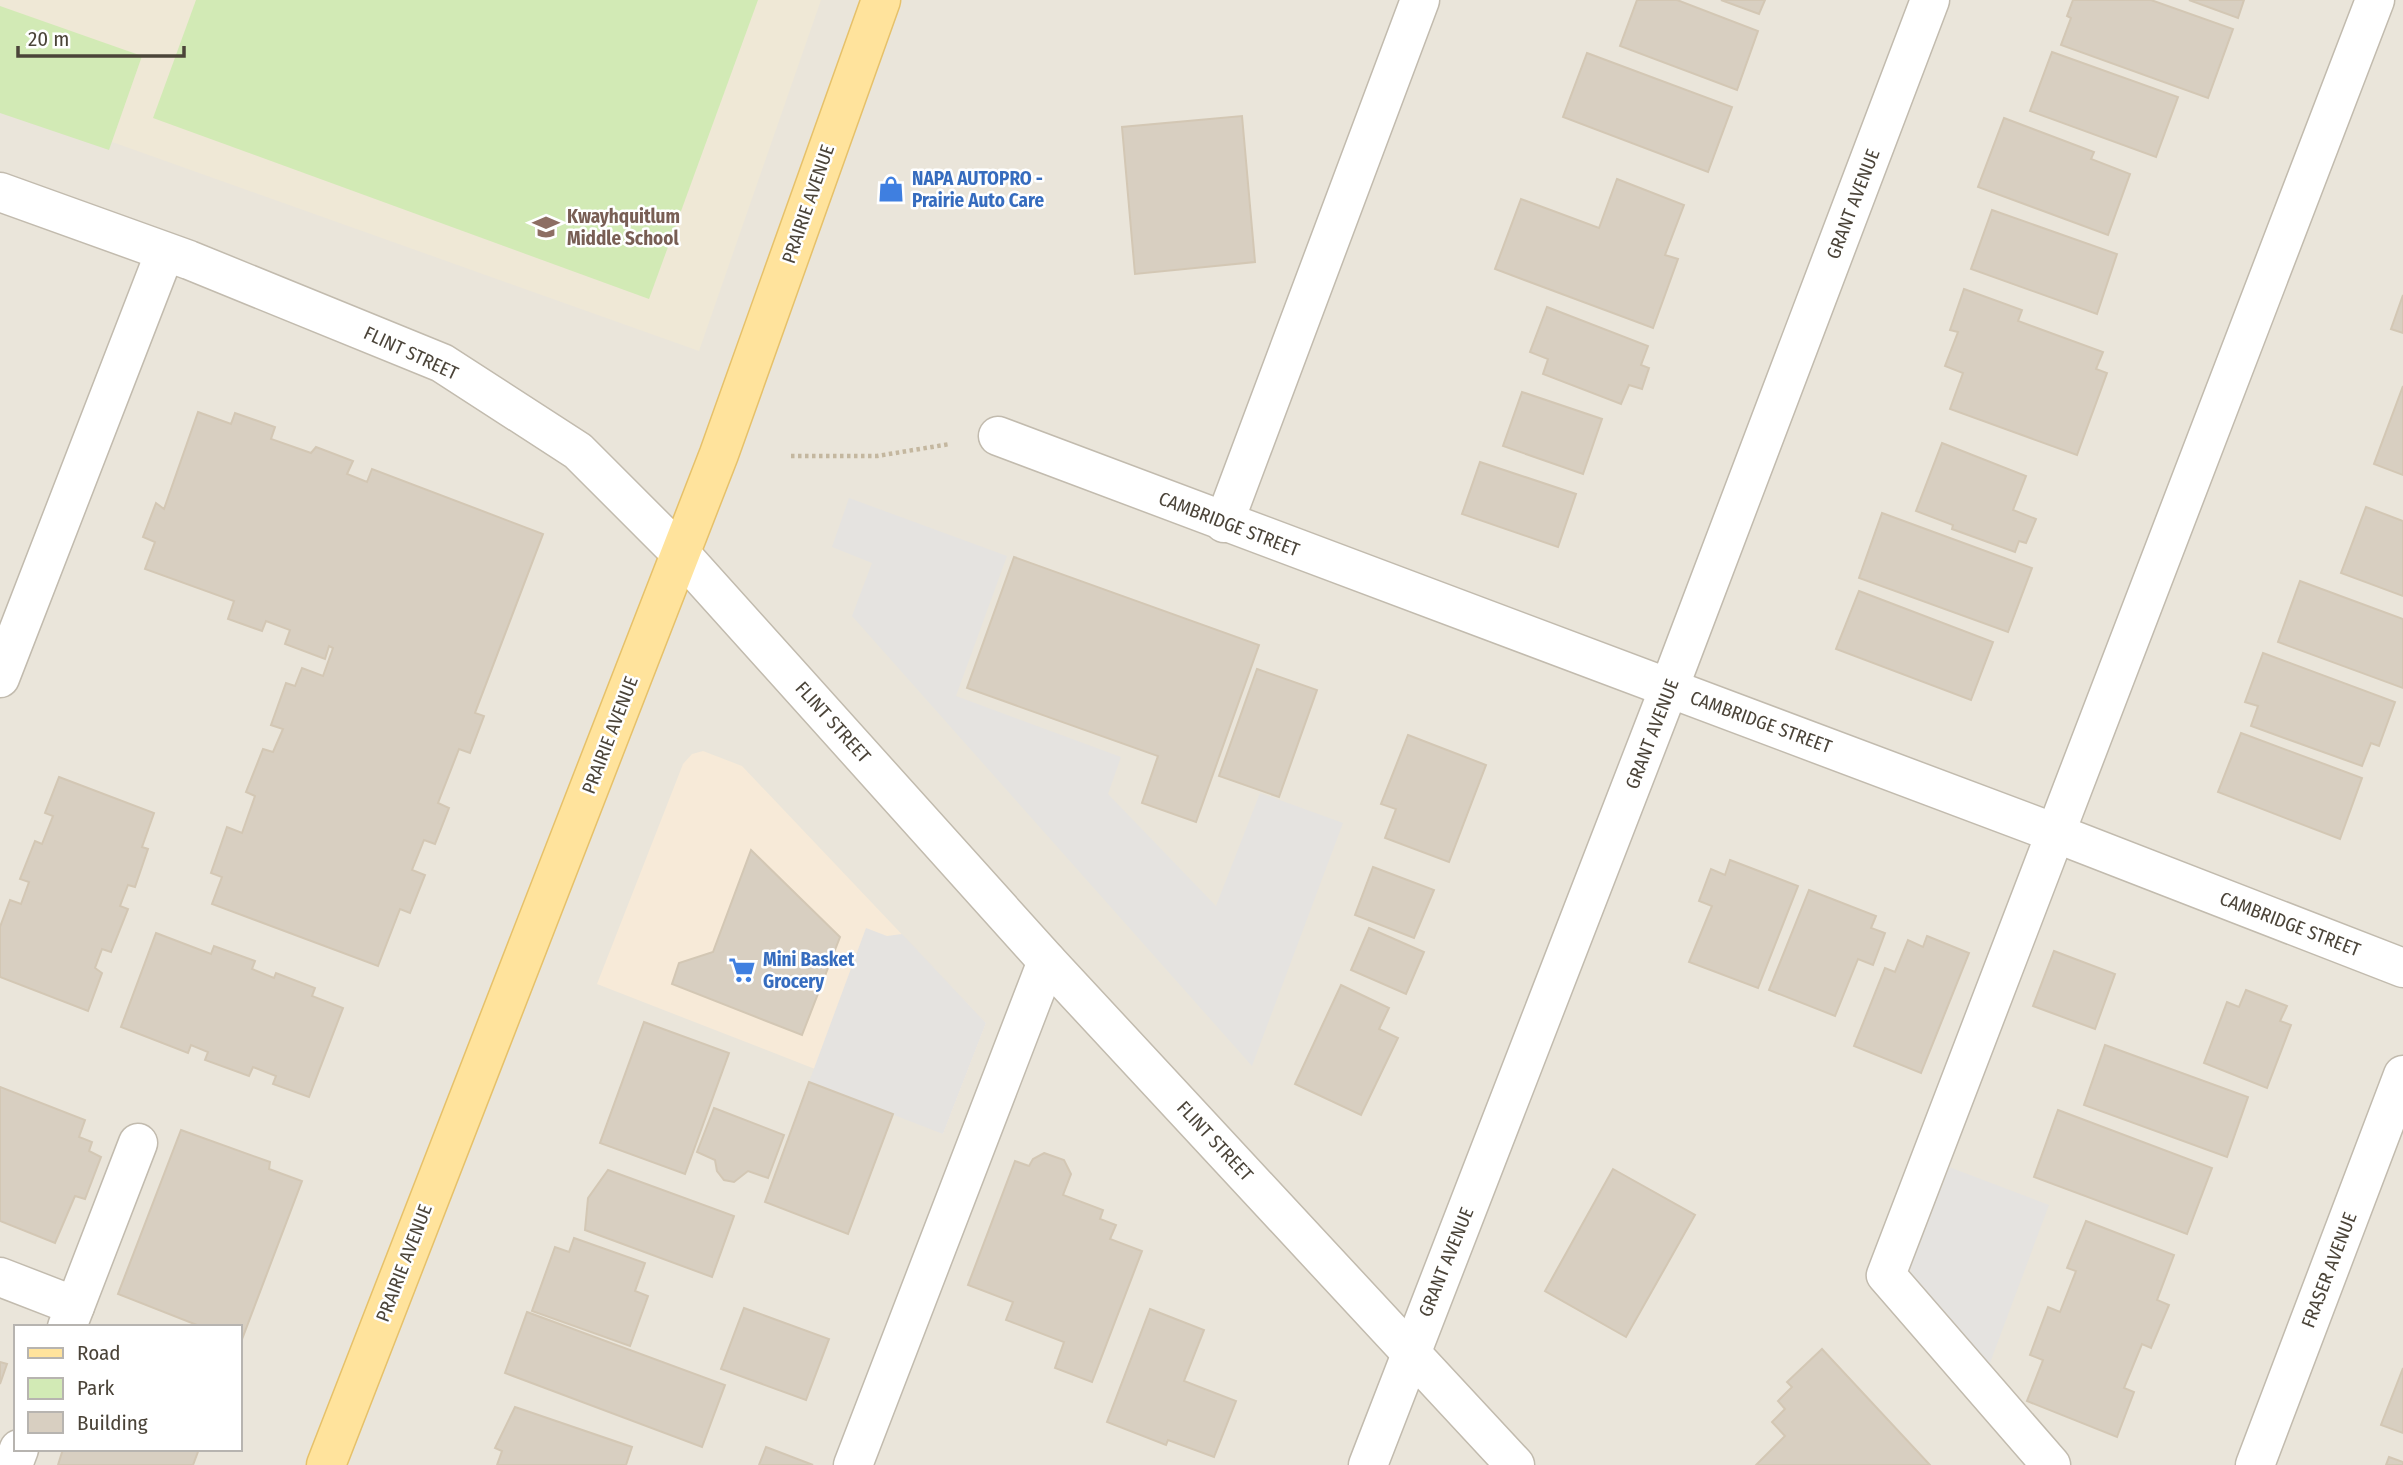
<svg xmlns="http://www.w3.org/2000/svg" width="2403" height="1465" font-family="'Fira Sans Condensed',sans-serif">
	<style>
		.residential { fill: #eae5da; fill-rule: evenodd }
		.commercial { fill: #f7ead8 }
		.education { fill: #efe8d6 }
		.green { fill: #d2eab5 }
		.parking { fill: #e5e3e0 }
		.building { fill: #d8cfc1; stroke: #d3c7b4; stroke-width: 2 }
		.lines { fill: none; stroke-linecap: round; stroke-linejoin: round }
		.minor-casing { stroke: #c2bbae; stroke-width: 41 }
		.major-casing { stroke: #e6c16a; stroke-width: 41 }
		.path { stroke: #c4b79f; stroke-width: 4.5; stroke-dasharray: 3.5 3.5; stroke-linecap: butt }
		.minor { stroke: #fff; stroke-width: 38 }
		.major { stroke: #ffe39c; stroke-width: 38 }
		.labels { text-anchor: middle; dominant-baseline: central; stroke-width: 5; stroke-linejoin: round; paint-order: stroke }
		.shop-label { font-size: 19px; font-weight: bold; fill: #366cbe; stroke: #fff; text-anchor: start }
		.street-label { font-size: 19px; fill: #4b4439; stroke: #fff }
		.education-label { font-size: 19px; font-weight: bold; fill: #785e54; stroke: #fff; text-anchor: start }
	</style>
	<rect width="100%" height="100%" fill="#f6f3ec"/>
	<path class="residential" d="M 0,0 L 2403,0 L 2403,1465 L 0,1465 ZM 16,1327 L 240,1327 L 240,1449 L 16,1449 Z"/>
	<polygon class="commercial" points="703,751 742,766 986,1023 943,1134 815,1069 597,984 683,764 692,754"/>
	<polygon class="education" points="0,0 821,0 699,351 0,102"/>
	<g class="green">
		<polygon points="196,0 758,0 649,299 153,118"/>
		<polygon points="0,6 142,56 109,150 0,113"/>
	</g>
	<g class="parking">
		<polygon points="849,498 1007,556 956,696 1121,757 1108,794 1216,906 1260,793 1343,823 1252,1066 852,616 872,563 832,547"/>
		<polygon points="866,928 887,936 902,934 986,1023 943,1134 809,1082"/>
		<polygon points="1949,1167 2049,1205 1987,1371 1915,1290 1910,1268"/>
	</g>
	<g class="building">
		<polygon points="1637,0 1677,0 1758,31 1737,90 1620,46"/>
		<polygon points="1721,0 1765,0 1759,14"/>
		<polygon points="2073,0 2151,0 2233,29 2208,98 2061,45 2071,18 2067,16"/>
		<polygon points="2189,0 2244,0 2238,18"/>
		<polygon points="2052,52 2178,97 2156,157 2030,111"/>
		<polygon points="1587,53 1732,107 1708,172 1563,117"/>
		<polygon points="1242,116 1255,262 1135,274 1122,127"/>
		<polygon points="2004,118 2094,152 2091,159 2130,174 2108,235 1978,187"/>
		<polygon points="1617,179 1684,205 1665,255 1678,259 1653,328 1495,269 1521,199 1599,228"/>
		<polygon points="1992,210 2117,254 2097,314 1971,269"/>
		<polygon points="1964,289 2022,310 2018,321 2103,352 2096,369 2107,373 2077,455 1950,409 1963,373 1945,366 1958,332 1950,330"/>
		<polygon points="2403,295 2403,333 2391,329"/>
		<polygon points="1547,307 1648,346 1641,365 1649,368 1642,389 1629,385 1621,404 1543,374 1548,359 1530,352"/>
		<polygon points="2403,386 2403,475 2374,464"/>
		<polygon points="1522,392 1602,419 1583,474 1503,446"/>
		<polygon points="198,412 231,424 235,413 275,427 271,439 311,453 316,447 353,461 347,474 367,482 372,469 543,534 475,713 484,716 470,753 459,749 438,803 449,808 435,844 424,840 412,870 425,875 410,913 400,909 378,966 212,904 222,877 211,873 227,827 242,833 255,796 246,792 263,749 273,752 283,729 271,725 286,683 295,686 302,668 323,676 333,648 329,646 325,659 285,644 290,630 266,621 262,631 228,619 234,601 145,569 155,542 143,537 156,503 164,509"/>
		<polygon points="1942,443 2026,476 2013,510 2036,519 2026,543 2019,541 2015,552 1952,529 1953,525 1916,511"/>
		<polygon points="1480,462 1576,494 1558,547 1462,514"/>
		<polygon points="2366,507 2403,521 2403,596 2341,573"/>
		<polygon points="1882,513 2032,568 2008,632 1859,578"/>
		<polygon points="1014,557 1259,645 1196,822 1142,803 1158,756 967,688"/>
		<polygon points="2300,581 2403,619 2403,688 2278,642"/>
		<polygon points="1859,591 1993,642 1971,700 1836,649"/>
		<polygon points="2263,653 2395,702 2379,746 2371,743 2362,766 2251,726 2258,706 2245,702"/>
		<polygon points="1257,669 1317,690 1279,797 1219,776"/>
		<polygon points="2241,733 2362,778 2340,839 2218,792"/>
		<polygon points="1408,735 1486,765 1449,862 1385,838 1396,809 1381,804"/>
		<polygon points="59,777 154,813 142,847 148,849 135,887 128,885 120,906 128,909 111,952 102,949 95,968 102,973 88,1011 0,977 0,927 10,900 21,904 29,882 20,879 35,841 42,844 53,816 45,813"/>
		<polygon points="751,850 840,937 802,1035 672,984 679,963 713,952"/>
		<polygon points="1730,860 1798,886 1758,988 1689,962 1712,906 1699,901 1711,869 1725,875"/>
		<polygon points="1373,867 1434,890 1414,938 1355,915"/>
		<polygon points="1809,890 1876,916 1871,928 1885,933 1873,965 1858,959 1835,1016 1769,990"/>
		<polygon points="1369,928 1424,952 1406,994 1351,970"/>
		<polygon points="156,933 211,954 214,946 255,961 252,969 274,978 276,973 315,988 312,996 343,1008 309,1097 273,1084 276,1076 253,1067 249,1076 205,1060 208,1052 191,1045 188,1053 121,1027"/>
		<polygon points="1927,936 1969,953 1921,1073 1854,1046 1885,968 1895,972 1908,940 1923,947"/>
		<polygon points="2054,951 2115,974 2095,1029 2033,1006"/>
		<polygon points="1341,985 1389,1008 1379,1029 1398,1038 1361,1115 1295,1084"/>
		<polygon points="2246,990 2287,1006 2280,1021 2291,1025 2267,1088 2204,1063 2227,1002 2239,1007"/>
		<polygon points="644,1022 729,1053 685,1174 600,1143"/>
		<polygon points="2105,1045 2248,1097 2227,1157 2084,1105"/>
		<polygon points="809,1082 893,1114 848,1234 765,1202"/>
		<polygon points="0,1087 85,1120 79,1137 92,1142 89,1151 101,1157 85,1199 75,1196 55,1243 0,1221"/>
		<polygon points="714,1108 784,1135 768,1178 748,1171 734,1182 724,1180 717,1171 715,1160 697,1152"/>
		<polygon points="2058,1110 2212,1168 2187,1234 2034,1177"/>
		<polygon points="181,1130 270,1162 269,1169 302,1181 241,1342 240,1327 202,1327 118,1294"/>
		<polygon points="1044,1153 1064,1160 1071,1174 1063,1195 1103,1210 1100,1219 1116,1225 1110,1239 1142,1251 1092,1382 1055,1368 1064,1342 1006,1320 1013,1302 968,1285 1015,1161 1029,1166 1033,1159"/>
		<polygon points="1613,1169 1695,1215 1626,1337 1545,1291"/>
		<polygon points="608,1170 734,1216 712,1277 585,1230 588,1198"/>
		<polygon points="2086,1221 2174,1255 2157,1300 2169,1305 2151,1348 2142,1344 2124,1388 2134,1392 2117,1437 2027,1401 2043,1360 2030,1355 2048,1307 2060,1312 2076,1271 2067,1268"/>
		<polygon points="574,1238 645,1263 635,1291 648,1296 630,1346 532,1311 555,1247 569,1252"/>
		<polygon points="744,1308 829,1339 806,1400 721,1369"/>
		<polygon points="1150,1309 1204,1330 1184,1381 1236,1401 1214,1457 1168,1440 1166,1445 1107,1422"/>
		<polygon points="527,1312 725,1385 702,1447 505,1373"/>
		<polygon points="1822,1349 1930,1465 1756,1465 1785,1436 1772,1422 1785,1409 1778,1401 1792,1387 1787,1382"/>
		<polygon points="0,1362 7,1364 0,1384"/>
		<polygon points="2403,1368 2403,1433 2381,1425"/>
		<polygon points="515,1407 632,1447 626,1465 497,1465 502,1451 495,1448"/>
		<polygon points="766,1447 813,1465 759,1465"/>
		<polygon points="63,1449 199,1449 193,1465 58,1465"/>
		<polygon points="2389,1457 2403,1462 2403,1465 2386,1465"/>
	</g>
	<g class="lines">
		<g class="minor-casing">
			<g id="minor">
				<polyline points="0,192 189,260 442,363 578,451 680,553 1047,961 1515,1465"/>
				<polyline points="998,436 2055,833 2403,968"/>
				<polyline points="1224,523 1420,0"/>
				<polyline points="0,678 165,252"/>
				<polyline points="0,1277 75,1306"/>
				<polyline points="67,1327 138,1143"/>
				<polyline points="13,1465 19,1449"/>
				<polyline points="853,1465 1047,961"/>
				<polyline points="1368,1465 1669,688 1930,0"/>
				<polyline points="2051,1465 1886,1275 2375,0"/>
				<polyline points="2255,1465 2403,1075"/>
			</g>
		</g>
		<g class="major-casing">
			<polyline id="major" points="326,1465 719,454 881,0"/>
		</g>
		<polyline class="path" points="791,456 877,456 950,444"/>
		<use href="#minor" class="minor"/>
		<use href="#major" class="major"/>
	</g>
	<defs>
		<g id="shop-bare" transform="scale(2.1)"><path d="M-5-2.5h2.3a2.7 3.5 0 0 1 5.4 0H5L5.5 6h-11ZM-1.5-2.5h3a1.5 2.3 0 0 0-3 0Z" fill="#3f7fe0" stroke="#fff" stroke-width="2.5" paint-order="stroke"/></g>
		<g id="school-bare" transform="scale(2.1)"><path d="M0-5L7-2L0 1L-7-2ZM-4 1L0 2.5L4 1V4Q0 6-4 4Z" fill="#8d6e63" stroke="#fff" stroke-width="2.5" paint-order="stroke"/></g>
		<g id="supermarket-bare" transform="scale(2.1)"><path d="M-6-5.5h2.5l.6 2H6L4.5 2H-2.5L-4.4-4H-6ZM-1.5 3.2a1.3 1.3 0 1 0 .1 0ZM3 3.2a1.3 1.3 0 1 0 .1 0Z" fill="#3f7fe0" stroke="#fff" stroke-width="2.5" paint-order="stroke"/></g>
	</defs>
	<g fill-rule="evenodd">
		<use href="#shop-bare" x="891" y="189"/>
		<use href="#school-bare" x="546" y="227"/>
		<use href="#supermarket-bare" x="742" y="970"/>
	</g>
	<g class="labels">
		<g class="shop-label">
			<text x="912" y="178">NAPA AUTOPRO -<tspan x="912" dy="22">Prairie Auto Care</tspan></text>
			<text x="763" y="959">Mini Basket<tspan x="763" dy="22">Grocery</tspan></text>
		</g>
		<g class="street-label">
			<text transform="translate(808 204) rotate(-71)">PRAIRIE AVENUE</text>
			<text transform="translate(1853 204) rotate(-69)">GRANT AVENUE</text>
			<text transform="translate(411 353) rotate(25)">FLINT STREET</text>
			<text transform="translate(1229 524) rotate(21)">CAMBRIDGE STREET</text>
			<text transform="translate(833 722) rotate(48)">FLINT STREET</text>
			<text transform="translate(1761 722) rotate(20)">CAMBRIDGE STREET</text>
			<text transform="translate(1652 734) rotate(-69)">GRANT AVENUE</text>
			<text transform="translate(610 735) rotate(-69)">PRAIRIE AVENUE</text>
			<text transform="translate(2290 924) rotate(21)">CAMBRIDGE STREET</text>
			<text transform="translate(1215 1141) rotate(47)">FLINT STREET</text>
			<text transform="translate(1446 1262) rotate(-68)">GRANT AVENUE</text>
			<text transform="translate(404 1263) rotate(-69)">PRAIRIE AVENUE</text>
			<text transform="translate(2329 1270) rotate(-69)">FRASER AVENUE</text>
		</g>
		<g class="education-label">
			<text x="567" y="216">Kwayhquitlum<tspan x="567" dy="22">Middle School</tspan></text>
		</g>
	</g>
	<rect x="14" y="1325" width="228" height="126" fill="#ffffff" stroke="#b7b4b0" stroke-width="2"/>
	<rect x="28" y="1348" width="35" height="10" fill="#ffe39c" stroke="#b7b4b0" stroke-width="2"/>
	<text x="77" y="1360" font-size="21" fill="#4b4439">Road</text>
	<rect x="28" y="1378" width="35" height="21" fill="#d2eab5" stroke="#b7b4b0" stroke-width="2"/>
	<text x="77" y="1395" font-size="21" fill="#4b4439">Park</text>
	<rect x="28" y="1412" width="35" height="21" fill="#d8cfc1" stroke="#b7b4b0" stroke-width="2"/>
	<text x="77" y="1430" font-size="21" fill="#4b4439">Building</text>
	<path d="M18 46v10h166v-10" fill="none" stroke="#4b4439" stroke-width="3.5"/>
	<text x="28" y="46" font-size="21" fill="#4b4439" stroke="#ffffff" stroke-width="5" paint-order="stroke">20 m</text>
</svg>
